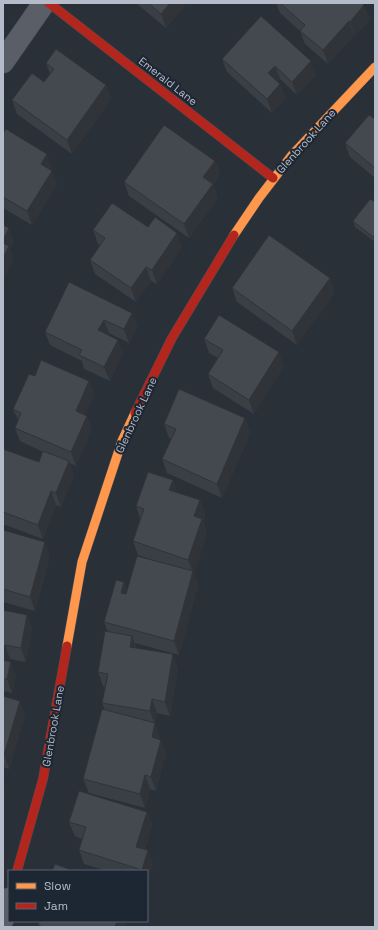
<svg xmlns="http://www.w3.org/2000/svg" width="378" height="930" font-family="'Space Grotesk',sans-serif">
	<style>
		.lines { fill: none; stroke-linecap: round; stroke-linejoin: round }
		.street-casing { stroke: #484c53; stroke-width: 23 }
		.slow-casing { stroke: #484c53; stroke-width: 10 }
		.jam-casing { stroke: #484c53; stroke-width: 10 }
		.street { stroke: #5a5e66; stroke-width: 22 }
		.slow { stroke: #ff974d; stroke-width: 9 }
		.jam { stroke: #b3261e; stroke-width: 9 }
		.wall { fill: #3a3f45 }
		.shaded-wall { fill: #303338 }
		.building { fill: #444950; stroke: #303338 }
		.labels { text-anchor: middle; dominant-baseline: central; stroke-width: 4; stroke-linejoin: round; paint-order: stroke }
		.street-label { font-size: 11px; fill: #b4bcc9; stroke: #1d2633 }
	</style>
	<rect width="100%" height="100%" fill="#2a3038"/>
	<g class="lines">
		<g class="street-casing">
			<g id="street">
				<polyline points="3,62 44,3"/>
				<polyline points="3,919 9,899"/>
			</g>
		</g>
		<g class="slow-casing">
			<g id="slow">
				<polyline points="234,235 259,198 292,155 375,67"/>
				<polyline points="67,646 82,562 122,441 135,413"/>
			</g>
		</g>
		<g class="jam-casing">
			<g id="jam">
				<polyline points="49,3 273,178"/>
				<polyline points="135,413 172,338 234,235"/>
				<polyline points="17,871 43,779 67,646"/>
			</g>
		</g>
		<use href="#street" class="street"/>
		<use href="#slow" class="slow"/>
		<use href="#jam" class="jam"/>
	</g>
	<g class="wall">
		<polygon points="136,3 187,3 166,28"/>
		<polygon points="276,3 362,3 370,19 355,36 354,35 328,64 305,44 300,31 280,13"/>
		<polygon points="261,16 316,75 297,95 280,79 278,81 286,98 272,113 227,72 222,59"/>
		<polygon points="46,63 106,85 111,99 72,154 17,114 12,100 44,82 50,74"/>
		<polygon points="375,119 375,178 350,157 345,143"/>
		<polygon points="3,133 52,168 51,170 57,184 32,225 3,208"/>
		<polygon points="215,161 220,174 213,185 218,198 189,238 129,196 124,182"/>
		<polygon points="370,199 375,242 355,227 353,221"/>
		<polygon points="148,227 182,247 157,284 151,281 136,302 95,274 90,260 101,245 98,244 93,230"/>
		<polygon points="330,278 335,292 297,345 237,302 232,288"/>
		<polygon points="132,313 137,327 129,343 109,333 108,335 118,340 123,353 110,381 84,369 82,361 50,345 45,332"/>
		<polygon points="204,339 284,366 254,414 213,388 208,374 218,358 209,353"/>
		<polygon points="35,376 89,381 94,395 85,415 87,416 92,429 76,466 70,463 74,475 61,507 56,505 43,539 3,524 3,450 39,462 43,452 20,441 15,428 18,420 13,409"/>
		<polygon points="164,424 251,432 222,498 167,473 162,459 171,439 169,438"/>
		<polygon points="173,480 177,492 200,500 205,514 203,521 207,533 194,573 198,585 179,655 135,643 136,648 178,668 170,716 157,713 155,724 160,737 160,739 166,753 156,791 150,789 145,808 89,793 83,779 105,710 102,703 105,687 103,686 98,672 108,632 104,622 124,582 127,591 156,561 138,555 133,541 140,518 136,506"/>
		<polygon points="3,530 50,556 35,611 3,602"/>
		<polygon points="3,610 27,615 32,629 26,662 10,659 9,662 16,676 12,693 3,691"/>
		<polygon points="3,696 25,715 9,769 3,767"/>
		<polygon points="147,812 152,825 145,849 148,850 153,864 147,883 147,871 107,871 84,864 79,850 82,839 75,836 69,822"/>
	</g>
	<g class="shaded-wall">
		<polygon points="170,3 187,3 166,28 161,14"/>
		<polygon points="364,5 370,19 355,36 350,22"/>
		<polygon points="349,21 354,35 328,64 323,50"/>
		<polygon points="311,61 316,75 297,95 292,82"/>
		<polygon points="275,66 280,79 273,87 268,73"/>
		<polygon points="280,84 286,98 272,113 267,99"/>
		<polygon points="106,85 111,99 72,154 67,140"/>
		<polygon points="47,154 52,168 46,178 41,164"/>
		<polygon points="215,161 220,174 213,185 218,198 189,238 184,224 203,177"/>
		<polygon points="52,171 57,184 32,225 27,211"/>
		<polygon points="9,228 14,242 11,249 14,260 3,281 3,240"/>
		<polygon points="177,233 182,247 157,284 152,270"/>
		<polygon points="375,234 375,242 373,237"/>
		<polygon points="146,267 151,281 136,302 131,288"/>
		<polygon points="330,278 335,292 297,345 292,331"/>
		<polygon points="132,313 137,327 129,343 124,329"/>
		<polygon points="104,320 109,333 103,344 98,330"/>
		<polygon points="118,340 123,353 110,381 104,367"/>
		<polygon points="279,352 284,366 254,414 249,400"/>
		<polygon points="89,381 94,395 81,425 76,411"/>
		<polygon points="87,416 92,429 76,466 71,452"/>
		<polygon points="245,418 251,432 222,498 217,484"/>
		<polygon points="69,461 74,475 61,507 56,493"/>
		<polygon points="173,480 178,494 169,490"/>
		<polygon points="51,491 56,505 43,539 38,525"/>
		<polygon points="200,500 205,514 203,520 207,533 194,573 198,585 179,655 174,641 193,572 188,560 194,516"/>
		<polygon points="45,542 50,556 35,611 30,597"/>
		<polygon points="124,582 129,595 121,593"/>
		<polygon points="27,615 32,629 26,662 21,648"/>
		<polygon points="132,636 137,650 130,647"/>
		<polygon points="5,645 10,659 7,674 3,664 3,653"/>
		<polygon points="173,654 178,668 170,716 165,702"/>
		<polygon points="11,662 16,676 12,693 7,679"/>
		<polygon points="152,699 157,713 155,724 160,737 157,751 152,737 155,724 150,711"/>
		<polygon points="20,701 25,715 9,769 4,755"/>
		<polygon points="161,740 166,753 156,791 151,777"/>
		<polygon points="145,775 150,789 145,808 140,794"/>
		<polygon points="3,785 6,793 3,802"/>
		<polygon points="147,812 152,825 141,860 136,847"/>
		<polygon points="148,850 153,864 147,883 147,871 143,871 142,870"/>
		<polygon points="117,921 127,921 125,927 115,927"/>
	</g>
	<g class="building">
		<polygon points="148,3 170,3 161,14"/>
		<polygon points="280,3 362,3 364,5 350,22 349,21 323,50 300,31 305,25"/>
		<polygon points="261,16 311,61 292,82 275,66 268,73 280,84 267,99 222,59"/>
		<polygon points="56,49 106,85 67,140 12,100 32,73 44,82 54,69 46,63"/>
		<polygon points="369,115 375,119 375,168 345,143"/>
		<polygon points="164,125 215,161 203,177 213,184 184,224 124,182"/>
		<polygon points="6,129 47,154 41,164 52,171 27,211 3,197 3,133"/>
		<polygon points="370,199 375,202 375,234 373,237 353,221"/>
		<polygon points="112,203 148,227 155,217 177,233 152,270 146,267 131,288 90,260 105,238 93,230"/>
		<polygon points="3,225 9,228 3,240"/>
		<polygon points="269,235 330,278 292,331 232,288"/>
		<polygon points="3,243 9,246 3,258"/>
		<polygon points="69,282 132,313 124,329 104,320 98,330 118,340 104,367 79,355 82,350 45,332"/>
		<polygon points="219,315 279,352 249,400 208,374 223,350 204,339"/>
		<polygon points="41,360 89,381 76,411 87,416 71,452 15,428 21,413 13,409 29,374 35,376"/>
		<polygon points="179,389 245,418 217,484 162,459 176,429 164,424"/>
		<polygon points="3,449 39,462 43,451 69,461 56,493 51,491 38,525 3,512"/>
		<polygon points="148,472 173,480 169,490 200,500 194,516 202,519 188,560 133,541 144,509 136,506"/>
		<polygon points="3,530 45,542 30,597 3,589"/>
		<polygon points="137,556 193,571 174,641 104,622 116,580 124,582 121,593 126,594"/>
		<polygon points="3,610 27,615 21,648 5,645 3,653"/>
		<polygon points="105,631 132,636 130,647 173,654 165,702 152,699 150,711 102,703 108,674 98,672"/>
		<polygon points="3,660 11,662 7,679 3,679"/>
		<polygon points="3,696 20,701 4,755 3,755"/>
		<polygon points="102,709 155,723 152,737 161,740 151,777 145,775 140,794 83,779"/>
		<polygon points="79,791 147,812 136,847 148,850 142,870 79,850 86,827 69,822"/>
		<polygon points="55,864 74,871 52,871"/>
		<polygon points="40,921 117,921 115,927 43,927 38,925"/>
	</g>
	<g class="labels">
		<g class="street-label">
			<text transform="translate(168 81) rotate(38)">Emerald Lane</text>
			<text transform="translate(306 141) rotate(-48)">Glenbrook Lane</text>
			<text transform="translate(136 415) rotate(-65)">Glenbrook Lane</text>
			<text transform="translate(53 726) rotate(-80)">Glenbrook Lane</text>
		</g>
	</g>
	<rect width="378" height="930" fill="none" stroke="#b4bcc9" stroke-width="8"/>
	<rect x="8" y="870" width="140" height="52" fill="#1d2633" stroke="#59626f"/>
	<rect x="16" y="883" width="20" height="6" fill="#ff974d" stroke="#59626f"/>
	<text x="44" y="890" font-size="12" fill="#b4bcc9">Slow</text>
	<rect x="16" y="903" width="20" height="6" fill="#b3261e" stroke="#59626f"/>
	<text x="44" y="910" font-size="12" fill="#b4bcc9">Jam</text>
</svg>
